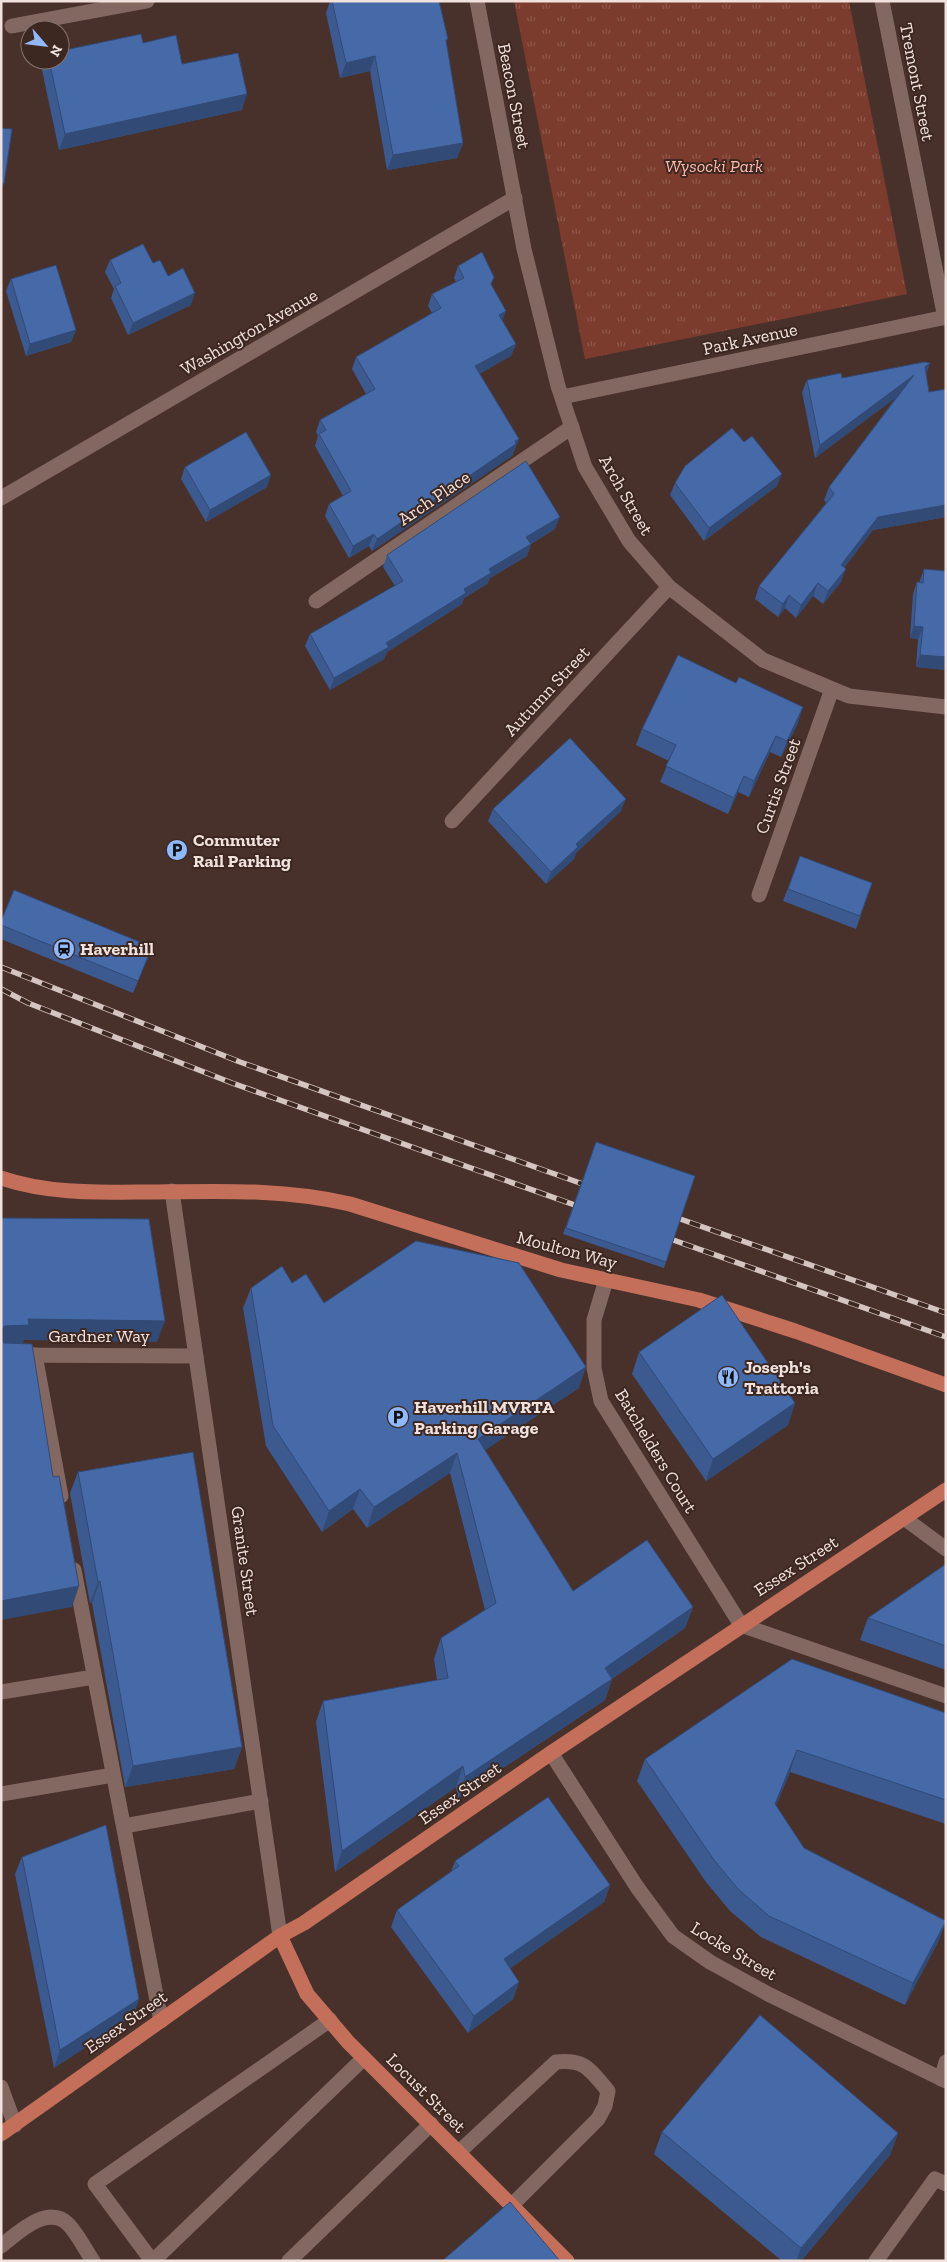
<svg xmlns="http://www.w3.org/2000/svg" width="947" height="2262" font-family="'Zilla Slab',serif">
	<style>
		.park { fill: url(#park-tufts) }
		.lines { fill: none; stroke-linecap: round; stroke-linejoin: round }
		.minor { stroke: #826861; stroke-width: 15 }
		.major { stroke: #c36f5a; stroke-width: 15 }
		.rail-casing { stroke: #d5c5c0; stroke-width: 5.5 }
		.rail { stroke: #3d2721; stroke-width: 4; stroke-dasharray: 11; stroke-linecap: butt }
		.wall { fill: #3c5a90 }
		.shaded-wall { fill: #314a76 }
		.building { fill: #4669a8; stroke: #314a76 }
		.labels { text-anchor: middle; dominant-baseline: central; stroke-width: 4; stroke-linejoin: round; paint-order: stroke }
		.street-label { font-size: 18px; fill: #f1e2de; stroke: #3d2721 }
		.park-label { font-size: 18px; font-style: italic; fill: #fdb9a8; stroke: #3d2721 }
		.poi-label { font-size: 18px; font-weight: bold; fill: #f1e2de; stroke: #3d2721; text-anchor: start }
	</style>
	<defs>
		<pattern id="park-tufts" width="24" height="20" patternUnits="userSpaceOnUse" patternTransform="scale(1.25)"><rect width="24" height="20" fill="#7c3c2d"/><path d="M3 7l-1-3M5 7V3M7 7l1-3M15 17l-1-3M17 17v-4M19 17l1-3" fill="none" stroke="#8f584b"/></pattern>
	</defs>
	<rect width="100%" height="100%" fill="#48312b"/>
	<polygon class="park" points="514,1 849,1 907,294 585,359"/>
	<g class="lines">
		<g class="minor">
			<polyline points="477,1 524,249 558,386 585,467 629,541 669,587 763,660 849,696 946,707"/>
			<polyline points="882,1 945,318"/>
			<polyline points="12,26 147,1"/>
			<polyline points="562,397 946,317"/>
			<polyline points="1,498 515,198"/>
			<polyline points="316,601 572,427"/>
			<polyline points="452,821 669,587"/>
			<polyline points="759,895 832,689"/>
			<polyline points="172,1191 280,1936"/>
			<polyline points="606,1280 594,1320 594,1368 601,1401 741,1625 946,1696"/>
			<polyline points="1,1355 196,1356"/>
			<polyline points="35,1355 61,1496"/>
			<polyline points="904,1518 946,1549"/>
			<polyline points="74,1570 161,2021"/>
			<polyline points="1,1692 94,1677"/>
			<polyline points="551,1753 637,1887 673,1936 710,1962 768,1994 946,2081"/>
			<polyline points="1,1794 113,1775"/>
			<polyline points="124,1826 261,1801"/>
			<polyline points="941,2079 946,2062"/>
			<polyline points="1,2087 15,2125"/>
			<path d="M 459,2152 L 556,2062 C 586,2059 590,2070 608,2091 L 605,2106 L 598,2119 L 512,2205"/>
			<path d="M 1,2246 C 18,2233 48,2203 69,2225 C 78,2235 85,2249 93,2261"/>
			<polyline points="152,2261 95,2184 330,2020"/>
			<polyline points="153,2261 364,2058"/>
			<polyline points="289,2261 431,2124"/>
			<polyline points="876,2261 935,2179 946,2184"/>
		</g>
		<g class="major">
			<path d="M 1,1178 C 51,1195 105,1192 156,1192 C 222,1191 286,1189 350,1204 L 561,1270 L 699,1300 L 795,1331 L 946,1385"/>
			<polyline points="280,1936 307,1994 348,2042 567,2261"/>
			<polyline points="1,2134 280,1936 304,1923 551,1753 946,1490"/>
		</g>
		<g class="rail-casing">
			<g id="rail">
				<polyline points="1,967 240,1062 594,1188"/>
				<polyline points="1,989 28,1003 232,1083 586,1209"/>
				<polyline points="669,1215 946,1313"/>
				<polyline points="662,1236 946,1337"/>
			</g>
		</g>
		<use href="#rail" class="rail"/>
	</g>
	<g class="wall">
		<polygon points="330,1 332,1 463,143 457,158 387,170 370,71 340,78 326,13"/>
		<polygon points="143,43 182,64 242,110 59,150 42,70 45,60 60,60"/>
		<polygon points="110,260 153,263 168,276 191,305 128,335 111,298 114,289 105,272"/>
		<polygon points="458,266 494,277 491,285 506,311 502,321 516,344 511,356 479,374 519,439 512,456 372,551 369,546 349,558 325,516 329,504 343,496 315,446 318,436 316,432 320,420 366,394 352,369 356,357 432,313 428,306 432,294 456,282 454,278"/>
		<polygon points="11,279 76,330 71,342 26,356 6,291"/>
		<polygon points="930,363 926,374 929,392 946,389 946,517 873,530 844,568 841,582 823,604 813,596 796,618 785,608 778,617 755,599 759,586 826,503 824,500 829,487 897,396 815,458 802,392 807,380 842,378"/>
		<polygon points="185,467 267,487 206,522 181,479"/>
		<polygon points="675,483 777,486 704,541 670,495"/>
		<polygon points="555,529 531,544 527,556 490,578 487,584 464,598 462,604 387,652 384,659 330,690 305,646 310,634 395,586 383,567 387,555"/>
		<polygon points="924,569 946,670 916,667 918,639 910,638 913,594 917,582 919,583"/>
		<polygon points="798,723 781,757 770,752 749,797 738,792 728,814 660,782 669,761 636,745 642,729"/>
		<polygon points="493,809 621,811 576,853 574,859 546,884 488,821"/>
		<polygon points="800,856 872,883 856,929 783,901"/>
		<polygon points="1,921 152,947 133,993 1,939"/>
		<polygon points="596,1142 695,1176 664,1268 563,1234"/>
		<polygon points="292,1283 324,1303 579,1388 485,1450 573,1591 693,1607 685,1628 612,1679 605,1700 458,1798 456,1787 335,1872 316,1722 323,1701 437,1680 434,1659 441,1638 485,1610 450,1473 367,1528 353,1509 322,1532 266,1446 243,1308 251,1288"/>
		<polygon points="639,1352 795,1403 788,1425 706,1481 632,1374"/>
		<polygon points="78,1472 242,1747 234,1769 125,1787 92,1603 90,1603 70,1493"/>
		<polygon points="946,1564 946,1670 860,1640 868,1618"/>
		<polygon points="946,1713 946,1824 790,1772 776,1805 804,1848 946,1921 938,1942 905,2005 761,1937 730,1911 706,1882 637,1781 645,1759"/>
		<polygon points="22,1857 139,1999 133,2016 54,2068 15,1874"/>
		<polygon points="455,1861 610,1885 604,1902 510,1968 519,1982 513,1999 468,2033 391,1927 397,1910 451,1872"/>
		<polygon points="662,2132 898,2133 890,2155 801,2261 782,2261 654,2154"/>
	</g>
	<g class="shaded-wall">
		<polygon points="375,56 370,71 340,78 346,63"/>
		<polygon points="247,94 242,110 59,150 65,134"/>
		<polygon points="463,143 457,158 387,170 393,155"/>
		<polygon points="1,183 4,184 1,192"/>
		<polygon points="195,293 191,305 128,335 133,323"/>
		<polygon points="506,311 501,323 499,315"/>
		<polygon points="76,330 71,342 26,356 30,344"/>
		<polygon points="516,344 511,356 470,379 475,366"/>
		<polygon points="930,363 925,376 925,367"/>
		<polygon points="914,375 909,388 815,458 820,445"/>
		<polygon points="519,439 512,456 372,551 377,539"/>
		<polygon points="782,474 777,486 704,541 709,528"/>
		<polygon points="271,475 267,487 206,522 210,510"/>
		<polygon points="946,505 946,517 873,530 836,578 841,565 878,517"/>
		<polygon points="560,517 555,529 522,549 526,537"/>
		<polygon points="374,534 369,546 349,558 353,546"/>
		<polygon points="531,544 527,556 490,578 487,584 464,598 462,604 387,652 384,659 330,690 334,678 386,643 489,569"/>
		<polygon points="846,569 841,582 823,604 828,591"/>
		<polygon points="818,583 813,596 796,618 801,605"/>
		<polygon points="789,595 785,608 778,617 783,604"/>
		<polygon points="914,626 923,627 918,639 910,638"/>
		<polygon points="920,655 946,657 946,670 916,667"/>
		<polygon points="803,707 798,723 781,757 787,741"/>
		<polygon points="776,736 770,752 749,797 754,781"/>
		<polygon points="744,776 738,792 728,814 734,798"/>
		<polygon points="626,799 621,811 576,853 574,859 546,884 551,872 576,844"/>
		<polygon points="28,1319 165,1321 157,1342 24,1340 22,1346 1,1347 1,1331 4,1326"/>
		<polygon points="586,1367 579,1388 470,1460 478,1439"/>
		<polygon points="795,1403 788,1425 706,1481 713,1459"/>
		<polygon points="457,1453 450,1473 367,1528 374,1507"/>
		<polygon points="360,1489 353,1509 322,1532 329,1511"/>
		<polygon points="100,1581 92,1603 90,1603 98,1582"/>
		<polygon points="79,1586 72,1607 1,1620 1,1601"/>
		<polygon points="693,1607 685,1628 597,1689 605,1668"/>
		<polygon points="612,1679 605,1700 458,1798 465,1777"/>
		<polygon points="242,1747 234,1769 125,1787 133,1766"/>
		<polygon points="797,1750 790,1772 767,1825 775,1804"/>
		<polygon points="463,1766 456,1787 335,1872 342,1851"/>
		<polygon points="610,1885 604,1902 498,1977 504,1959"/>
		<polygon points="946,1921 938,1942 905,2005 913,1983"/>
		<polygon points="519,1982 513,1999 468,2033 474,2016"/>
		<polygon points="139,1999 133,2016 54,2068 60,2050"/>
		<polygon points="898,2133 890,2155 801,2261 796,2261 801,2248"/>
	</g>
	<g class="building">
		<polygon points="332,1 439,1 448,39 446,40 463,143 393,155 375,56 346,63"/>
		<polygon points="141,34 143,43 176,35 182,64 238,53 247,94 65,134 49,60 60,60 60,51"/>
		<polygon points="1,128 12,129 4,184 1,183"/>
		<polygon points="143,244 153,263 160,260 168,276 183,268 195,293 133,323 115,286 121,283 110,260"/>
		<polygon points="482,252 494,277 491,284 506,311 499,315 516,344 475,366 519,439 515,441 516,444 377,539 374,534 353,546 329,504 351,491 319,434 326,430 320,420 375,389 356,357 441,308 432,294 464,278 458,266"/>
		<polygon points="56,265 76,330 30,344 11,279"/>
		<polygon points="924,362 930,363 925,367 929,392 946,389 946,505 878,517 841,565 846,569 828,591 818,583 801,605 789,595 783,604 759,586 834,494 829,487 914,375 820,445 807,380 841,373 842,378"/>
		<polygon points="732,428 744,442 752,436 782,474 709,528 675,483 685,466"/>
		<polygon points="246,432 271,475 210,510 185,467"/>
		<polygon points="526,461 560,517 526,537 531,544 489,569 491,573 464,589 466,593 386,643 389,647 334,678 310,634 403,581 387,555"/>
		<polygon points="924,569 946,571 946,657 920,655 923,627 914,626 917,582 923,583"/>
		<polygon points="678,655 736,683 739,677 803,707 787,741 776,736 754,781 744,776 734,798 666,766 676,745 642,729"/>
		<polygon points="570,738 626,799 576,844 578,847 551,872 493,809"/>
		<polygon points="800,856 872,883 860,916 788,889"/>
		<polygon points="14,890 152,947 138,981 1,925 1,921"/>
		<polygon points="596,1142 695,1176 666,1262 566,1228"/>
		<polygon points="1,1218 149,1219 165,1321 28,1319 29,1325 4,1326 1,1331"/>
		<polygon points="416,1241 519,1263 586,1367 478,1439 573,1591 647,1540 693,1607 605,1668 612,1679 465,1777 463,1766 342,1851 323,1701 448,1678 441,1638 496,1603 457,1453 374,1507 360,1489 329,1511 273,1426 251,1288 282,1266 292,1283 306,1274 324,1303"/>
		<polygon points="722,1295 795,1403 713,1459 639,1352"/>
		<polygon points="1,1338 4,1343 32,1344 53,1477 59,1476 79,1586 1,1601"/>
		<polygon points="193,1452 242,1747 133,1766 100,1581 98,1582 78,1472"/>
		<polygon points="946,1564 946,1646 868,1618"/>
		<polygon points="792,1659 946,1713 946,1800 797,1750 775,1804 804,1848 946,1921 913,1983 769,1916 738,1889 714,1860 645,1759"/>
		<polygon points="548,1797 610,1885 504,1959 519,1982 474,2016 397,1910 459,1866 455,1861"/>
		<polygon points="106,1825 139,1999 60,2050 22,1857"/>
		<polygon points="760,2015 898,2133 801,2248 662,2132"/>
		<polygon points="510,2202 560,2261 442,2261"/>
	</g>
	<defs>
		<g id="parking-disc" transform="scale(1.125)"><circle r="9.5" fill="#90b8fd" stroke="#3d2721"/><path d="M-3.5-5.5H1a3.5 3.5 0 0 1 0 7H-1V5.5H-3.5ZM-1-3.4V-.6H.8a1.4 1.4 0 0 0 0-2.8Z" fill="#111"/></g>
		<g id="station-disc" transform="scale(1.125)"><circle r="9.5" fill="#90b8fd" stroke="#3d2721"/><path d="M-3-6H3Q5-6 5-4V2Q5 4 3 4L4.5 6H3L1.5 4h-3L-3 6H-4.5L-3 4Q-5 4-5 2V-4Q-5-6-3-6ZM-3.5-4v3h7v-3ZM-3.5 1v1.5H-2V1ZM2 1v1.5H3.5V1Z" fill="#111"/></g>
		<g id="restaurant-disc" transform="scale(1.125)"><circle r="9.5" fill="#90b8fd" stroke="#3d2721"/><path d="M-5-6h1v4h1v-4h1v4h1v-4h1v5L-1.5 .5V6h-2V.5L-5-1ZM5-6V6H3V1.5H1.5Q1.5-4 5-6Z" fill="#111"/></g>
	</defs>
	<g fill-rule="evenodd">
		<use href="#parking-disc" x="177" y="850"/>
		<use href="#station-disc" x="64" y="949"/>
		<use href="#restaurant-disc" x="728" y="1377"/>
		<use href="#parking-disc" x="398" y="1417"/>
	</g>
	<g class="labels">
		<g class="street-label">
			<text transform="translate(917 82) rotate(79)">Tremont Street</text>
			<text transform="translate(514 96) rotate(79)">Beacon Street</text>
			<text transform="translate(249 332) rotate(-30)">Washington Avenue</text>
			<text transform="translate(750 339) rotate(-12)">Park Avenue</text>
			<text transform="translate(626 495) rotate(60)">Arch Street</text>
			<text transform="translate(434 498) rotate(-34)">Arch Place</text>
			<text transform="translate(547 691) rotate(-47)">Autumn Street</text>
			<text transform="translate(778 786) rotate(-70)">Curtis Street</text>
			<text transform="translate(567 1250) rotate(15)">Moulton Way</text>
			<text x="99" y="1336">Gardner Way</text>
			<text transform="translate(656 1451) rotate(59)">Batchelders Court</text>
			<text transform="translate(245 1561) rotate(82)">Granite Street</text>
			<text transform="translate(796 1566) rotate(-33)">Essex Street</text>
			<text transform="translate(460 1793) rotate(-35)">Essex Street</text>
			<text transform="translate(734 1951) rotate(31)">Locke Street</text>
			<text transform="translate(126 2022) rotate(-35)">Essex Street</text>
			<text transform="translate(426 2093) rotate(45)">Locust Street</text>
		</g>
		<g class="park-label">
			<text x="714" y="166">Wysocki Park</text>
		</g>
		<g class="poi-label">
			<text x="193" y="840">Commuter<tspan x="193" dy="21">Rail Parking</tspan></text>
			<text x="80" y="949">Haverhill</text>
			<text x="744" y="1367">Joseph's<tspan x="744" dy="21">Trattoria</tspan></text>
			<text x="414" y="1407">Haverhill MVRTA<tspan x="414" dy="21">Parking Garage</tspan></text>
		</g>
	</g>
	<rect width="947" height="2262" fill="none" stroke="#f1e2de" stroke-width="5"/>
	<g transform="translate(45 45) rotate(118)"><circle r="24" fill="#3d2721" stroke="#85726d"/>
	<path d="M0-4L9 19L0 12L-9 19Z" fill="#90b8fd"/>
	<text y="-8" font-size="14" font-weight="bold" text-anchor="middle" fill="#f1e2de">N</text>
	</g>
</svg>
